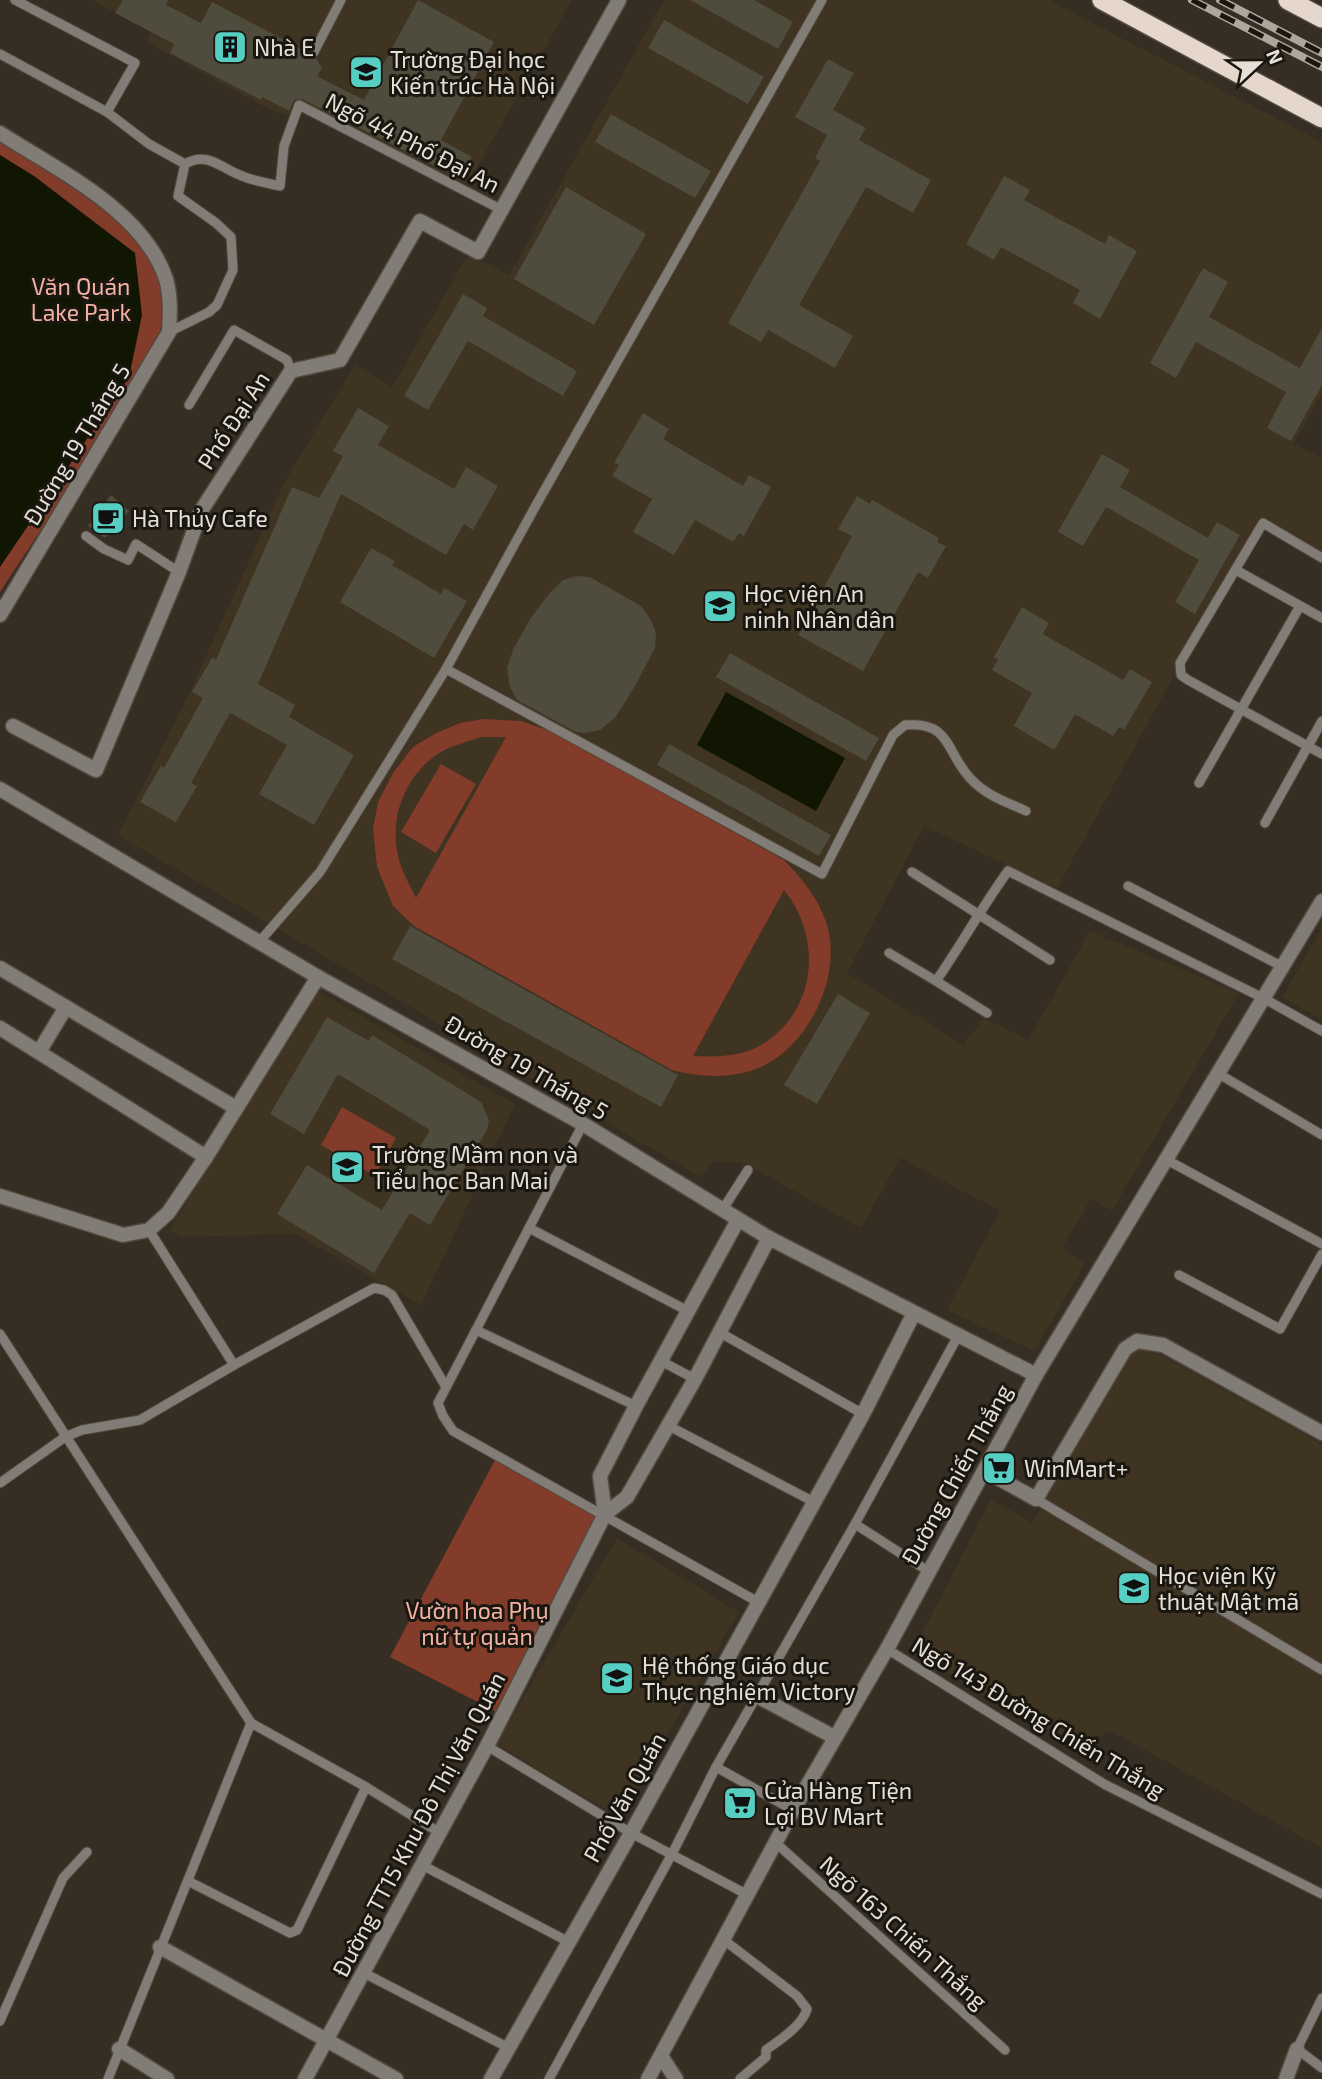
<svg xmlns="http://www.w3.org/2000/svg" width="1322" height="2079" font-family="'Exo 2',sans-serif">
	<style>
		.built { fill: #3f3321 }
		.green { fill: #833b2a; fill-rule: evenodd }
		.water { fill: #101601 }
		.building { fill: #4f4c3d }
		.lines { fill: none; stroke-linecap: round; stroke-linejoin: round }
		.service-casing { stroke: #524a3f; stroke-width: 11 }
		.minor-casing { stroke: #524a3f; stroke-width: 17 }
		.tertiary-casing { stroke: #524a3f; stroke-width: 17 }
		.trunk-casing { stroke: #524a3f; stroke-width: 22 }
		.service { stroke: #827c77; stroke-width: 9 }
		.minor { stroke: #827c77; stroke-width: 14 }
		.tertiary { stroke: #827c77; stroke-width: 14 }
		.trunk { stroke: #e6d7cd; stroke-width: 19 }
		.rail-casing { stroke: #ada79d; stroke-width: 8 }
		.rail { stroke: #1a1711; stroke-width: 5; stroke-dasharray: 16; stroke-linecap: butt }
		.labels { text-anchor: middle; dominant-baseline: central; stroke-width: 6; stroke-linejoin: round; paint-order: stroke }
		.poi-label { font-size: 23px; fill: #e5dfd7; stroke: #1a1711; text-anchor: start }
		.street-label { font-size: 23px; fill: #e5dfd7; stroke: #1a1711 }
		.park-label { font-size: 23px; fill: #f3b2a1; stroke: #1a1711 }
	</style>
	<rect width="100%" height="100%" fill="#362e22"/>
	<g class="built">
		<polygon points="92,0 572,0 467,185 322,115 302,101 290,116 268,109 146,42 151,32"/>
		<polygon points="664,0 1048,0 1322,142 1322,394 1294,444 1322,458 1322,552 1261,518 1057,888 924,826 847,973 963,1045 984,1018 1028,1040 1090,931 1239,993 1112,1211 1091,1198 1062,1249 1085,1264 1034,1351 947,1310 1000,1211 900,1158 861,1228 742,1162 714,1162 700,1177 118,835 188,696 285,481 355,365 392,387 468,254 509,275"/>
		<polygon points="1322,928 1322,1020 1282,997"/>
		<polygon points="318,991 515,1104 421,1305 295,1234 183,1237 169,1231"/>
		<polygon points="1141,1344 1322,1444 1322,1848 1109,1730 1084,1748 912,1653 991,1499 1032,1523 1130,1349"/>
		<polygon points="617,1538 739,1612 619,1817 496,1744"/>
	</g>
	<g class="green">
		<polygon points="0,136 110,208 136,231 163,280 160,349 0,592"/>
		<path d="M 484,719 L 521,721 L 553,732 L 784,860 C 801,878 818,897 826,922 C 844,974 809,1049 756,1069 C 729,1079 699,1077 672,1070 L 414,926 L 393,906 L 377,867 L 373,829 L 378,802 L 393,773 L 413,747 L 436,733 L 460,723 ZM 481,737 L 506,737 L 416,898 C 412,889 406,879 402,869 C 387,831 399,785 431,759 C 445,747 463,743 481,737 ZM 784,890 C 823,938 817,1012 761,1045 C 741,1057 715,1057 693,1056 Z"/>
		<polygon points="441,764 476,784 436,853 401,832"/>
		<polygon points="342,1107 396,1138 375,1176 321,1145"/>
		<polygon points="496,1458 601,1515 501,1714 390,1657"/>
	</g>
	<g class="water">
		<polygon points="0,155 34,176 135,253 142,315 129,377 0,567"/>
		<polygon points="726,692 845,758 816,811 697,745"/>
	</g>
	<g class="building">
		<polygon points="123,0 168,0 166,5 201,23 212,2 307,52 310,58 316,58 322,68 317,76 364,100 418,0 494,42 441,140 472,157 457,177 302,99 294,100 289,111 262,97 261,100 170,53 174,44 115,13"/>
		<polygon points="690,0 754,0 793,22 778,49"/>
		<polygon points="664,20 764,77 748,104 648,48"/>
		<polygon points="828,59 854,73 833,110 866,128 859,140 931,180 913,213 866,187 799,305 853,336 835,368 768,330 761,342 728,323 820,161 815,158 827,135 795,117"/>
		<polygon points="611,114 711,171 695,198 595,142"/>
		<polygon points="1004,176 1030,190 1024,200 1105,244 1109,235 1137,251 1100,319 1073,303 1080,290 1001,247 994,260 966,244"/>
		<polygon points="566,187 646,234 594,325 514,279"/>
		<polygon points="1203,268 1228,282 1209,317 1300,368 1322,328 1322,385 1291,441 1267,428 1286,392 1196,342 1176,378 1150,363"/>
		<polygon points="463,294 487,308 483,316 577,371 563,396 468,341 428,410 404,396"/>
		<polygon points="358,408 389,426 378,445 454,489 466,467 498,486 473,530 464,524 446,555 341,494 258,684 295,705 289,717 354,755 314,825 259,794 287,745 230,713 191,783 197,786 176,822 140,802 161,766 164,768 203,698 192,692 212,658 216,660 292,487 319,498 343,456 333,451"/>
		<polygon points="643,413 669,429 663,439 743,486 749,475 771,487 744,536 739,533 733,542 695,520 674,555 633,532 652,499 612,476 619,465 614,463"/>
		<polygon points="1102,454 1130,470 1120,487 1208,538 1217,522 1240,535 1195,614 1175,602 1199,560 1106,507 1083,546 1058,532"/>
		<polygon points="111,495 129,511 105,538 88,526"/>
		<polygon points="857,496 870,504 872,500 939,538 937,542 946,546 928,578 918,572 863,671 798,635 852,536 838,529"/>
		<polygon points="371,548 395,561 392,565 441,594 444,588 467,601 434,658 340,602"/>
		<polygon points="577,576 590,577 641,606 651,620 656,633 655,648 635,686 615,718 600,730 585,733 576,732 517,700 510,687 507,668 513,650 530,619 549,594 563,580"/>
		<polygon points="1022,607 1049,623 1043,634 1123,680 1130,669 1152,682 1124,730 1119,727 1113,736 1075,714 1054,750 1014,726 1032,693 992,670 998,659 994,657"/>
		<polygon points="730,653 879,738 866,761 716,677"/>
		<polygon points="669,744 831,835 819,856 657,765"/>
		<polygon points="410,926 678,1075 661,1107 392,959"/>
		<polygon points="838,994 870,1013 817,1104 784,1085"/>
		<polygon points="327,1017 369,1041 372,1035 481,1102 489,1120 487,1130 430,1225 410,1213 374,1273 277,1214 307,1165 382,1210 430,1130 338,1074 304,1134 270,1114"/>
	</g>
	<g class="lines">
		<g class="service-casing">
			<g id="service">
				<polyline points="15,0 135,63 107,112"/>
				<polyline points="314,52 341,0"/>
				<polyline points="0,54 107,112 149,144 185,164"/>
				<path d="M 169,332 L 209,312 L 217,305 L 233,270 L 231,237 L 216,223 L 178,196 L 185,164 C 208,151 220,168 242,176 C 254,181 267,183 280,186 L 284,146 L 299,105 L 502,210"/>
				<polyline points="189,405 234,330 287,360 291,371"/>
				<polyline points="86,536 104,549 128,560 136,544 179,572"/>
				<polyline points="1322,558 1263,523 1180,663 1181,675 1188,680 1322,754"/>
				<polyline points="1236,570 1322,618"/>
				<path d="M 446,669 L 822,874 L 893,735 L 905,725 C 951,721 945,751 970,778 C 985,795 1006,802 1026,811"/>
				<polyline points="1199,783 1300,606"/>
				<polyline points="1265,823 1322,721"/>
				<polyline points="912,872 1050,960"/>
				<polyline points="1128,886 1283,967"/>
				<polyline points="260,941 320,872 446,669 535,507 822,0"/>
				<path d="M 889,953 L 936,981 C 961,945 982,907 1008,871 L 1265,999 L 1322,1031"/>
				<polyline points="936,981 987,1013"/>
				<polyline points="1219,1074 1322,1135"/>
				<polyline points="583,1124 438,1403 443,1416 453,1431 758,1602"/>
				<polyline points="1167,1160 1322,1244"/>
				<polyline points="723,1209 748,1170"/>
				<polyline points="529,1228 688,1311"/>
				<polyline points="149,1230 234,1365 374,1288 384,1290 392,1295 446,1387"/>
				<polyline points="1179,1275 1280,1329 1322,1254"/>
				<polyline points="476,1330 636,1406"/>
				<polyline points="719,1332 863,1414"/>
				<polyline points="0,1334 251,1723 366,1787 440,1833"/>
				<polyline points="661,1361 695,1379"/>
				<polyline points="667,1425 814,1502"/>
				<polyline points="0,1483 65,1437 82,1430 140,1420 234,1365"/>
				<polyline points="1036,1499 1322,1670"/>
				<polyline points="855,1524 928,1571"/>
				<polyline points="887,1649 1104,1784 1322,1894"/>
				<polyline points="487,1746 631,1833 748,1895"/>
				<polyline points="716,1767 793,1810"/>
				<polyline points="776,1843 1005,2050"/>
				<polyline points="422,1865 569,1942"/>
				<polyline points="188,1881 290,1933 297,1930 366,1787"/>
				<path d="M 724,1940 L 797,1996 L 807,2009 C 802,2026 781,2039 766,2050 L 766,2057 L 740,2079"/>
				<polyline points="364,1973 509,2048"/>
				<polyline points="1322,1998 1297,2049 1322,2068"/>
				<polyline points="0,2021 63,1878 87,1852"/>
				<polyline points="108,2079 251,1723"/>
				<polyline points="549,2079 673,1852 716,1767 855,1524 959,1334"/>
			</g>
		</g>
		<g class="minor-casing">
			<g id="minor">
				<path d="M 0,133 C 57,170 143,210 166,279 C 171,296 170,314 169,332 L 0,615"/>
				<polyline points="13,726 96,770 179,572 201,511 291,371 340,360 420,221 478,252 619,0"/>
				<polyline points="0,968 236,1108"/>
				<polyline points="0,1028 206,1157"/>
				<polyline points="39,1052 66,1007"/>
				<polyline points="0,1196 123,1235 149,1230 168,1213 206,1157 318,977"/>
				<polyline points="985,1471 1036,1499 1125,1349 1137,1341 1163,1345 1322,1433"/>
				<polyline points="605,1514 600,1476 636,1406 738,1220"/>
				<polyline points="757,1696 834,1737"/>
				<polyline points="160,1947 396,2079"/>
				<polyline points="119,2049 167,2079"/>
				<polyline points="305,2079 487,1746 605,1514 627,1497 695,1379 769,1238"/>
				<polyline points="491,2079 631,1833 863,1414 914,1313"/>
				<polyline points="1286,2079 1297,2049"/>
			</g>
		</g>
		<g class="tertiary-casing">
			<g id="tertiary">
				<polyline points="0,789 318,977 583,1124 769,1238 1036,1375"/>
				<polyline points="661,2056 676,2079"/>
				<polyline points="648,2079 793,1810 887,1649 1036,1375 1322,901"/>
			</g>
		</g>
		<g class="trunk-casing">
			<g id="trunk">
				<polyline points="1102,0 1322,118"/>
				<polyline points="1288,0 1322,18"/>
			</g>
		</g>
		<use href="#service" class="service"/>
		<use href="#minor" class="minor"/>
		<use href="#tertiary" class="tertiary"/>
		<use href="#trunk" class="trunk"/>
		<g class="rail-casing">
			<g id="rail">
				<polyline points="1192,0 1322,67"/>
				<polyline points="1220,0 1322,53"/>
			</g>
		</g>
		<use href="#rail" class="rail"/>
	</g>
	<defs>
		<g id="building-square" transform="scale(1.75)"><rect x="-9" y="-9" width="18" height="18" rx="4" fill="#57cec2" stroke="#1a1711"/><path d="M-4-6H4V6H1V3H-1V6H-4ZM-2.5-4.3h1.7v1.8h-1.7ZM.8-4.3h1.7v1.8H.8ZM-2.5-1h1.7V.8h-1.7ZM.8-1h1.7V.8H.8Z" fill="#111"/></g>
		<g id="university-square" transform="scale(1.75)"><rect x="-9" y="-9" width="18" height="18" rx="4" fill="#57cec2" stroke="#1a1711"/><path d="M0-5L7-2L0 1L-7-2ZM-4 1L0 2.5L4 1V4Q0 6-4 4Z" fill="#111"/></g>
		<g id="cafe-square" transform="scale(1.75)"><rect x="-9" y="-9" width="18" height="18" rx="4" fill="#57cec2" stroke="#1a1711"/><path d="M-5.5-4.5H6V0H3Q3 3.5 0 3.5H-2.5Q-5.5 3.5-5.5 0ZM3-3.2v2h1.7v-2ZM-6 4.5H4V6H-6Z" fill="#111"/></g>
		<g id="school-square" transform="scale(1.75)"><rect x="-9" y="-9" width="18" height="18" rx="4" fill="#57cec2" stroke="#1a1711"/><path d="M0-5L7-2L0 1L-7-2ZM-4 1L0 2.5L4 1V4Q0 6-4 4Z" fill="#111"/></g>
		<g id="supermarket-square" transform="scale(1.75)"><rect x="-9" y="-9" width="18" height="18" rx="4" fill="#57cec2" stroke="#1a1711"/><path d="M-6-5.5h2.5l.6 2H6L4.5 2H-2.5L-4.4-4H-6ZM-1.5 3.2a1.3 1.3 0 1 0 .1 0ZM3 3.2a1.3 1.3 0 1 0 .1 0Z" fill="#111"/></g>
	</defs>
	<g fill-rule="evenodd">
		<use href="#building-square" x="230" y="47"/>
		<use href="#university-square" x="366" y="72"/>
		<use href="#cafe-square" x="108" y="518"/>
		<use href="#university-square" x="720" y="606"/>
		<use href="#school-square" x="347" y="1167"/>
		<use href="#supermarket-square" x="999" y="1468"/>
		<use href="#university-square" x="1134" y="1588"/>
		<use href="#school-square" x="617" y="1678"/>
		<use href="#supermarket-square" x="740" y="1803"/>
	</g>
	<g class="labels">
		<g class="poi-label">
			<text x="254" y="47">Nhà E</text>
			<text x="390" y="59">Trường Đại học<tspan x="390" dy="26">Kiến trúc Hà Nội</tspan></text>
			<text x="132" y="518">Hà Thủy Cafe</text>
			<text x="744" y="593">Học viện An<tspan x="744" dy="26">ninh Nhân dân</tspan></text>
			<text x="372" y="1154">Trường Mầm non và<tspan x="372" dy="26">Tiểu học Ban Mai</tspan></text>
			<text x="1024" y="1468">WinMart+</text>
			<text x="1158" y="1575">Học viện Kỹ<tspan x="1158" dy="26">thuật Mật mã</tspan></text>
			<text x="642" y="1665">Hệ thống Giáo dục<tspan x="642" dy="26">Thực nghiệm Victory</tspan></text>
			<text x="764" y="1790">Cửa Hàng Tiện<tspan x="764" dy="26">Lợi BV Mart</tspan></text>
		</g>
		<g class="street-label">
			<text transform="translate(413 142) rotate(27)">Ngõ 44 Phố Đại An</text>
			<text transform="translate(233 420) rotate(-57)">Phố Đại An</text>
			<text transform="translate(76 444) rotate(-59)">Đường 19 Tháng 5</text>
			<text transform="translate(527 1067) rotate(30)">Đường 19 Tháng 5</text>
			<text transform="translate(956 1474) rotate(-61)">Đường Chiến Thắng</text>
			<text transform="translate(1039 1717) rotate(31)">Ngõ 143 Đường Chiến Thắng</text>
			<text transform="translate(624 1797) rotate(-61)">Phố Văn Quán</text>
			<text transform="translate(418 1824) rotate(-62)">Đường TT15 Khu Đô Thị Văn Quán</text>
			<text transform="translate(904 1932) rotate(42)">Ngõ 163 Chiến Thắng</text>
		</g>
		<g class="park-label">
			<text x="81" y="286">Văn Quán<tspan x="81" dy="26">Lake Park</tspan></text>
			<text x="477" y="1610">Vườn hoa Phụ<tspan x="477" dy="26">nữ tự quản</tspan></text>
		</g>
	</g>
	<g transform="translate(1259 63) rotate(68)" stroke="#1a1711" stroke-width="5" paint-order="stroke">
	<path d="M0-5L12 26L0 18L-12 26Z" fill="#e5dfd7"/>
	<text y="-10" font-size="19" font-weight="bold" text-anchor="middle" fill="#e5dfd7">N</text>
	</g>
</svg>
